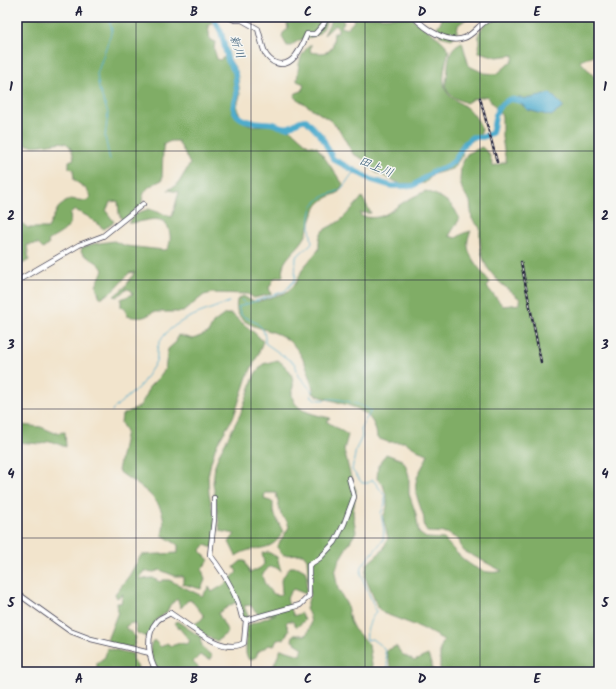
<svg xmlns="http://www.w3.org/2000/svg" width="616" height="689" font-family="Kalam,'Klee One',sans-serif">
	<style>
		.forest { fill: #80ad66; stroke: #516850 }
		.water { fill: #4faccd; stroke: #386784 }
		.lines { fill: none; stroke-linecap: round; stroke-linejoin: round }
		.stream { stroke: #4faccd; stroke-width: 1 }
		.river { stroke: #4faccd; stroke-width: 5.5 }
		.minor-casing { stroke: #413f51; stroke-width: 6 }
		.minor { stroke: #fff; stroke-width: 4.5 }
		.rail-casing { stroke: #22223b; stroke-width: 2.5 }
		.rail { stroke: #f6f6f2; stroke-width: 1; stroke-dasharray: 3; stroke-linecap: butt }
		.grid { fill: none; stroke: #22223b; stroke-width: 1; stroke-opacity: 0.55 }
		.labels { text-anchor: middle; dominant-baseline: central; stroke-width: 3; stroke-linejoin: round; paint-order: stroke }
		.water-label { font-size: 12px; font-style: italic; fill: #345975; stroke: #f6f6f2 }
		.neatline { fill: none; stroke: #22223b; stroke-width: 1.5 }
		.grid-label { font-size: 13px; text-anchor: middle; font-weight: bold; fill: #22223b }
	</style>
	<rect width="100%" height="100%" fill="#f6f6f2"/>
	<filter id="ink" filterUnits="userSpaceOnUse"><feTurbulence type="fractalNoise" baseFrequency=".025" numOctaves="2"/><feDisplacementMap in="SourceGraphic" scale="8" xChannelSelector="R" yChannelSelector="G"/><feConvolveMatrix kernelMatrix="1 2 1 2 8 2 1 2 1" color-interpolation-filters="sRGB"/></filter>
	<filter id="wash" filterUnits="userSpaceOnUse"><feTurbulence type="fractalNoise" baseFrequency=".012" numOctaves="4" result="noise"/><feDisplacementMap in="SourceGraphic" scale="16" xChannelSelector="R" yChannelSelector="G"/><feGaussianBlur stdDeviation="0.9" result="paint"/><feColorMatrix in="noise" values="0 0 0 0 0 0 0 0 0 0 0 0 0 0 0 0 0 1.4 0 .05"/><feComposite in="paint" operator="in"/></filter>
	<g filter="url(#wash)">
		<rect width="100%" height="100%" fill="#f2e4cc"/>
		<g class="forest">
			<path d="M 17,17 L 171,17 L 177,21 L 183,21 L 186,17 L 213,17 L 213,22 L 208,25 L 210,40 L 215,42 L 214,49 L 217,59 L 220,60 L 227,55 L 237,71 L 240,95 L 237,106 L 241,119 L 246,123 L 254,126 L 277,124 L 291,130 L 308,145 L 317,147 L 343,184 L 338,193 C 330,196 320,200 316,208 C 311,217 309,228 305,237 C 298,251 279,259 283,276 L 274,278 L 269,288 L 271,294 L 254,298 L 248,294 L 212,293 L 204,295 L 183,312 L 153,312 C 144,319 138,318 127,316 L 125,308 L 121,307 L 121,299 L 133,294 L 131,290 L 126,289 L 117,297 L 114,296 L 125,287 L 135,272 L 129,273 C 119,284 115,292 100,298 L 96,286 L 103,270 C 98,260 89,260 81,252 L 82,248 L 93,244 L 114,241 L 126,246 L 164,250 L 168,249 C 171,240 171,236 168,227 C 161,212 140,224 128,223 L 137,213 L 149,209 L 172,217 L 179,192 L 168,190 L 178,184 L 190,164 L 178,141 L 171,141 L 164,144 L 163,148 L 162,180 C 148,187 142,189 142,206 L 123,221 L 119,214 L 118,201 L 110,202 L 106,211 L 114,222 L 104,229 L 87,216 L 75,210 L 70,214 C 74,229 58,234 48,241 L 49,244 L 43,249 L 38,244 L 27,245 L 29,260 L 19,266 L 23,280 L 17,282 L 17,222 L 20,222 L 28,228 L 48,228 L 58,208 L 64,203 L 70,199 L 87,201 L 91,196 L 85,188 L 74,180 L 73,169 L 69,168 L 69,161 L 74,159 C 70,136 60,143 42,145 C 34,147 25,144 17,144 Z"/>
			<path d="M 286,17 L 328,17 C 319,46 307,31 291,46 L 287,46 L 282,37 L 283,33 L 288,29 Z"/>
			<path d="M 333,17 L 341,18 L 344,22 L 341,27 L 347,29 L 354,21 L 352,17 L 411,17 C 422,28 442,37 449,50 C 430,114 467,88 482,130 C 477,140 472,141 462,143 L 459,147 L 463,155 L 452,169 L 434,174 L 425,183 L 401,184 L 375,172 L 363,159 L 353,154 L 339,129 L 331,121 L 294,97 L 296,93 L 302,91 L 304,84 L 297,81 C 299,64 298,56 311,44 L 310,52 C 316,53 329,55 332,47 C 334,43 333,37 334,33 L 338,33 L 338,27 L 335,25 L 324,35 Z"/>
			<polygon points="439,17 469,17 458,25 457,32 452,39 440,36 440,30 437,27 442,20"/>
			<path d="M 501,17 L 592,17 L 596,27 L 591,38 L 596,41 L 599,39 L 599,53 L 580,61 L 599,82 L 599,672 L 525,672 L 516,670 L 509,672 L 440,672 L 440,649 L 444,640 L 422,628 L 383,613 L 378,608 L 365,577 L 366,570 L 367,564 L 383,550 L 388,538 L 383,518 L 387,507 L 387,498 L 383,485 L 377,479 L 378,466 L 386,454 L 402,460 L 406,466 L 409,476 L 409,494 L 416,514 L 419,533 L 426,538 L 444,539 C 459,556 478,578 502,571 L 462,550 L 459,540 L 447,533 L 427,532 C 423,526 425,522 423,515 C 418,499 411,487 420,471 C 423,465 426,461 428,454 L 419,451 L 405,442 L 388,442 L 377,438 C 375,403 339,406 314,394 C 310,373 303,350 285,338 C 269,326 231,329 237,300 L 243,296 L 250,300 L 257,302 L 288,292 L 296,283 L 303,268 L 319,249 C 318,226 326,231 341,220 C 345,216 359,202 362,197 L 371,213 L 360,213 L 361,216 C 379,220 384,216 398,206 C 406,200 417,195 426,191 C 441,196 456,204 459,220 L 449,236 L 456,238 L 464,233 L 471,231 C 460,251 479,267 490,282 L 487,287 L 503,306 L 520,304 L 520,299 C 492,277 478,266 480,228 L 472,219 L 470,201 L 463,192 L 460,181 L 461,166 L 467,154 L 482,147 L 489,154 L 493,166 L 506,162 L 502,137 L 502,116 L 487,96 L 473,99 L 466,103 C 460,100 452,98 448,92 C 444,87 446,82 447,77 C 449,63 446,49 462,42 L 469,66 L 484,73 L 497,74 L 513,60 L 514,55 L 497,57 L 479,52 L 479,33 L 486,21 Z"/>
			<path d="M 225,314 L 232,314 C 242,324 254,331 263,341 L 258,355 L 247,377 L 234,416 L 216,446 L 211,462 L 208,476 L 209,494 L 217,529 L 213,548 L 205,545 L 200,551 L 209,560 L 202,569 L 205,580 L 201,589 L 183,584 L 183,576 L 175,576 L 160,570 L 154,572 L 145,571 L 139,579 L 153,578 L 160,582 L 163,580 L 169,580 L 202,596 L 209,587 L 212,592 L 227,583 L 237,572 L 234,567 L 241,561 L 245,561 L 250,573 L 260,568 L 264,564 L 262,553 L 268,552 L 277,557 L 281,571 L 275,567 L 269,567 L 262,575 C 264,585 269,592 278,596 L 282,593 L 281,580 L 290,567 L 298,567 L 305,571 L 307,577 L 306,594 L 293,589 L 287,597 L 288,603 L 294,616 L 301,613 L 305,620 L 297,627 L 292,621 L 288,621 L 286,623 L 289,630 L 284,639 L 277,640 L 274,646 L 269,645 L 258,652 L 256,657 L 249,660 L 246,654 L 246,626 L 276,614 L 259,615 L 250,605 L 244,606 L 250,621 L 245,623 L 236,602 L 218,613 L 228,632 L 217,641 L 205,635 L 193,625 L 201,620 L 204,616 L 191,600 L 187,601 L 181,608 L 177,599 L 170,605 L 167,612 L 156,620 L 150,633 L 146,637 L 137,633 L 135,624 L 131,623 L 125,627 L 136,637 L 133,648 L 111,644 L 107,640 L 118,612 L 117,603 L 121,603 L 123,594 L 117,598 L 115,594 L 129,576 L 141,555 L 178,553 L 178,545 L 162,535 C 171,501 141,488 118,471 L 126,431 L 121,423 L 122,415 L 139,407 L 146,396 L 149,387 L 159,377 L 165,369 L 168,349 L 176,342 L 178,335 L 193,339 L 208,333 L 213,323 Z"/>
			<path d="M 278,360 C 285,366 293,372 293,383 C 294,387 291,391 292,395 C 294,412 317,415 330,418 L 326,421 L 348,435 L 344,450 L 352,482 L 356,490 L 353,513 L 356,532 L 339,560 L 335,573 L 338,589 L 347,605 L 350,621 L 354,629 L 369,645 L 373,672 L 267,672 L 273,667 L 281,649 L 300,655 L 303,648 L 292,641 L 293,635 L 306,635 C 312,626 312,618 306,609 L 310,595 L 307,559 L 303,554 L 283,555 L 277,547 L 289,527 L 287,521 L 281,515 L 276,493 L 265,493 L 264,499 L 273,502 L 273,511 L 283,532 C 270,556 254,543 236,556 L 229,542 L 235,534 L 220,531 L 213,483 L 215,465 L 219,454 L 240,415 L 255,374 L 263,364 Z"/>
			<polygon points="17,420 21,425 41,427 55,433 65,432 66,447 50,441 41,444 17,442"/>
			<path d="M 177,621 L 202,638 L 200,640 L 203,648 L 212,656 L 209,660 L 200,655 L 193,662 L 203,672 L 159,672 C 154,663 145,649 154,640 L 161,647 L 167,643 L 171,646 L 180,643 L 186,644 L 190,641 L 175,623 Z"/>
			<polygon points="396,646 402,654 414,661 428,655 434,672 392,672 386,651"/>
			<polygon points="107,648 133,654 133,660 141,672 97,672 97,663 105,657"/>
		</g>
		<path class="water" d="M 550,93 L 564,107 L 551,116 L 528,110 L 519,102 L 518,97 C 528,101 540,96 550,93 Z"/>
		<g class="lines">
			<g class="stream">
				<polyline points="108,17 112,30 97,74 99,89 108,113 105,137 110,160"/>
				<path d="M 354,171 C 350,176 347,182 343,187 C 337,193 330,193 323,197 C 305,206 310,227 312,243 L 296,257 L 295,280 L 285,291 L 238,307 L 241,315 C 255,323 266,324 265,343 L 295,364 L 299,376 L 312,391 L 311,396 C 319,403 326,398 335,399 C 345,400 363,405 371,411 L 361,427 L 362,437 L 356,449 L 352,470 L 362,483 L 368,483 L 372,480 L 374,481 L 385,496 L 385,504 L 381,513 L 384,531 L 383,540 L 362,566 L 361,574 L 376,611 C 371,619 365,630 367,640 L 372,639 L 384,648 L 389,672"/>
				<polyline points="241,300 245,303"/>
				<path d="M 112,411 C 121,400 134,394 143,382 C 147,375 153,368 156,361 C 158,356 156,351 158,346 C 168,320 205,312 229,302"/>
			</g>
			<path class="river" d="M 213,17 L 221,32 L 228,61 L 235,72 L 237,95 L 233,107 C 237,126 261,121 274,124 C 278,126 284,128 289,127 C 296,125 298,119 306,120 L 322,137 L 333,159 L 372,180 L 392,186 L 413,186 L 434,171 L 448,166 L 455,160 L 464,144 L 472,137 L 483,137 L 492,133 C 497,115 492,109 510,99 L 521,101"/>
		</g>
	</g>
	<g filter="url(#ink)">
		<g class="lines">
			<g class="minor-casing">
				<g id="minor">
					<path d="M 229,17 L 235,20 L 242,20 L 258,29 C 260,36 262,45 265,53 C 267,57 272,62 276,63 C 293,69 302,46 307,34 L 315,34 L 323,25 L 327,17"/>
					<path d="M 414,17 C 425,29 447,44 464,38 C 473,35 478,26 486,21 C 491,19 497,18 502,17"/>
					<polyline points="17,281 79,245 103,236 143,204"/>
					<polyline points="17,593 70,631 91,639 150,653"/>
					<path d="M 170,613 C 188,624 222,656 244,643 L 246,620 L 242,617 C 237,594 224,573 210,555 L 214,519 L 214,498"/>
					<polyline points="246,620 300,605 309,596 309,565 320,558 335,542 344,524 354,497 349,478"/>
					<path d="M 157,672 C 148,659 145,634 157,621 C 160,617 166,616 170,613"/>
				</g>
			</g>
			<use href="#minor" class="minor"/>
			<g class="rail-casing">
				<g id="rail">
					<polyline points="480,98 497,162"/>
					<polyline points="521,262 541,362"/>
					<polyline points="582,669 583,672"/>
				</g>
			</g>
			<use href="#rail" class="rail"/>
		</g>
	</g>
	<path class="grid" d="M 136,17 L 136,672M 251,17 L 251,672M 365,17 L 365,672M 480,17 L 480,672M 17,151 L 599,151M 17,280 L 599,280M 17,409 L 599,409M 17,538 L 599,538"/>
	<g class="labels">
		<g class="water-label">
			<text transform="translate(237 47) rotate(72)">新川</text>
			<text transform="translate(376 167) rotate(23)">田上川</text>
		</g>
	</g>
	<rect width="616" height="689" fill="none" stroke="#f6f6f2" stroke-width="44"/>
	<rect x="22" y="22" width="572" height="645" class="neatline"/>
	<g class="grid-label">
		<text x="79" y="16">A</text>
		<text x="194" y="16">B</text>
		<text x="308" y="16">C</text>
		<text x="422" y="16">D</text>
		<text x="537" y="16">E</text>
		<text x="11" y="91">1</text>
		<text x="605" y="91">1</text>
		<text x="11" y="220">2</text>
		<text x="605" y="220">2</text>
		<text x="11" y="349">3</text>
		<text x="605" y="349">3</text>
		<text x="11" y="478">4</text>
		<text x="605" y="478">4</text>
		<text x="11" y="607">5</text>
		<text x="605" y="607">5</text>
		<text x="79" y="683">A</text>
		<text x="194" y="683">B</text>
		<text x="308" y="683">C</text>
		<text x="422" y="683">D</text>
		<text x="537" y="683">E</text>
	</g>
</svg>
